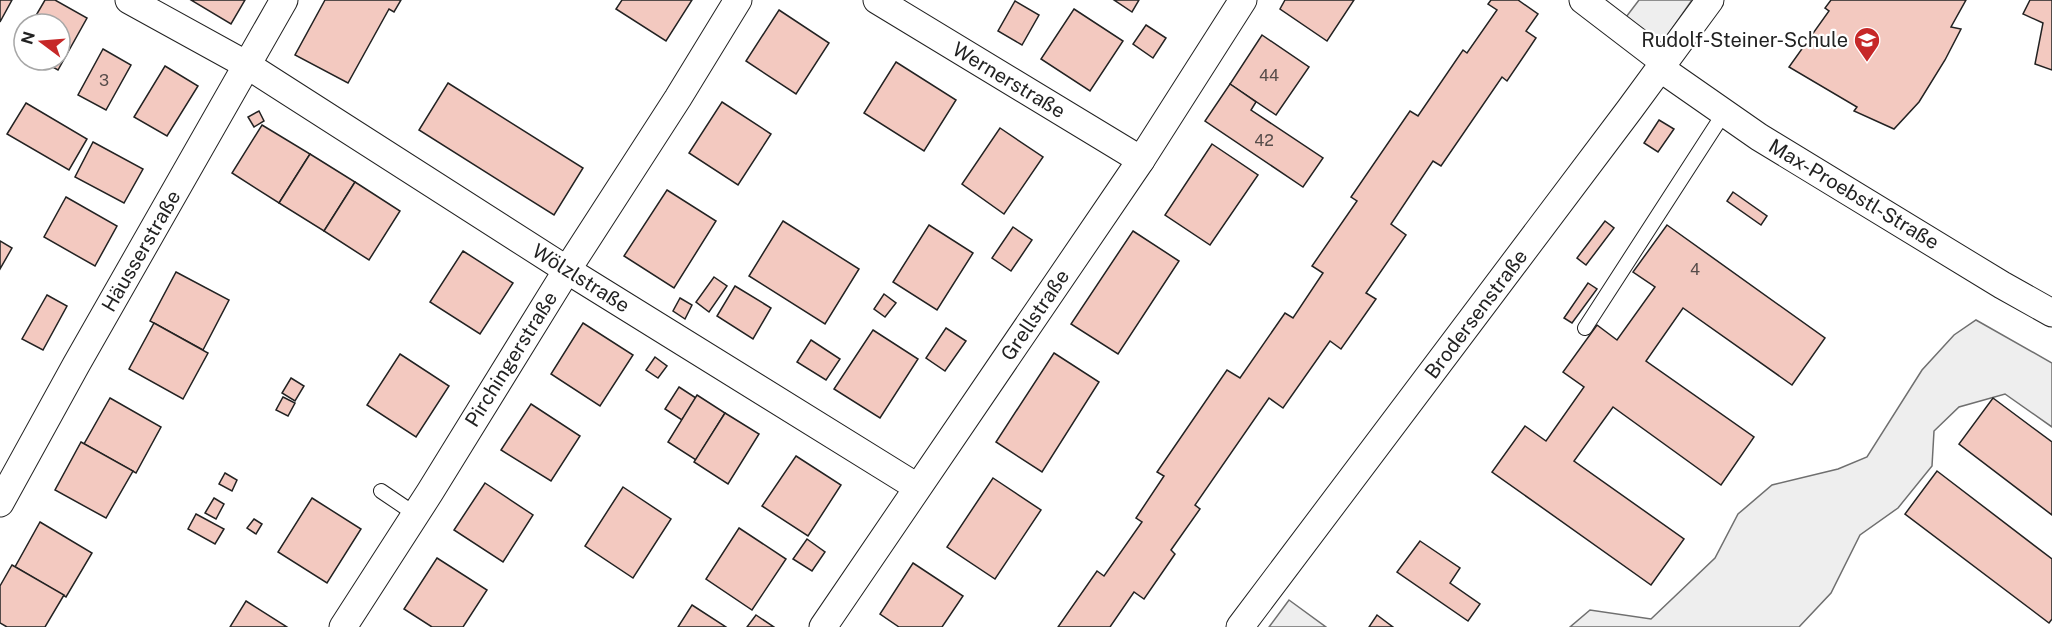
<svg xmlns="http://www.w3.org/2000/svg" width="2052" height="627" font-family="'Public Sans',sans-serif">
	<style>
		.green { fill: #eee; stroke: #6f6f6f; stroke-width: 1.5 }
		.building { fill: #f3c9c0; stroke: #222; stroke-width: 1.5 }
		.lines { fill: none; stroke-linecap: round; stroke-linejoin: round }
		.lane-casing { stroke: #222; stroke-width: 16 }
		.street-casing { stroke: #222; stroke-width: 29 }
		.lane { stroke: #fff; stroke-width: 14 }
		.street { stroke: #fff; stroke-width: 27 }
		.labels { text-anchor: middle; dominant-baseline: central; stroke-width: 4.5; stroke-linejoin: round; paint-order: stroke }
		.number-label { font-size: 16px; fill: #564c4a }
		.poi-label { font-size: 20px; fill: #222; stroke: #fff; text-anchor: end }
		.street-label { font-size: 20px; fill: #222; stroke: #fff }
	</style>
	<rect width="100%" height="100%" fill="#fff"/>
	<g class="green">
		<polygon points="1639,0 1692,0 1660,46 1623,21"/>
		<polygon points="1976,320 2052,363 2052,427 2005,394 1959,407 1934,431 1932,466 1898,508 1860,535 1831,593 1799,627 1570,627 1590,610 1651,619 1715,558 1738,514 1772,485 1838,469 1867,457 1922,370 1954,335"/>
		<polygon points="1289,600 1326,627 1269,627"/>
	</g>
	<g class="building">
		<polygon points="0,0 12,0 0,22"/>
		<polygon points="45,0 55,0 87,18 58,70 40,60 60,60 60,24 31,24"/>
		<polygon points="191,0 245,0 231,24"/>
		<polygon points="325,0 401,0 394,12 389,9 348,83 295,55"/>
		<polygon points="622,0 692,0 666,41 616,9"/>
		<polygon points="1114,0 1139,0 1132,12"/>
		<polygon points="1285,0 1354,0 1327,41 1280,9"/>
		<polygon points="1491,0 1518,0 1538,14 1526,31 1536,38 1507,81 1502,77 1441,166 1433,161 1391,224 1406,235 1366,293 1376,299 1341,349 1330,341 1283,408 1269,398 1195,505 1200,509 1171,550 1175,554 1144,599 1134,592 1110,627 1058,627 1097,571 1104,576 1142,522 1136,518 1164,476 1157,472 1227,370 1240,378 1285,313 1293,318 1323,273 1312,266 1357,201 1351,197 1410,111 1418,116 1463,50 1467,53 1497,10 1488,4"/>
		<polygon points="1831,0 1966,0 1951,27 1961,29 1945,60 1919,102 1894,129 1854,111 1857,107 1789,67 1829,11 1825,8"/>
		<polygon points="2030,0 2052,0 2052,70 2035,64 2043,23 2023,14"/>
		<polygon points="1015,1 1039,15 1022,45 998,31"/>
		<polygon points="1074,9 1123,41 1090,91 1041,59"/>
		<polygon points="779,10 829,43 796,94 746,61"/>
		<polygon points="1146,25 1166,38 1153,58 1133,44"/>
		<polygon points="1262,35 1309,67 1276,115 1230,84"/>
		<polygon points="103,49 131,65 106,110 78,95"/>
		<polygon points="896,62 956,100 924,151 864,113"/>
		<polygon points="165,66 198,86 167,136 134,117"/>
		<polygon points="448,83 583,168 554,215 419,130"/>
		<polygon points="1230,84 1256,102 1251,110 1323,158 1303,187 1205,121"/>
		<polygon points="722,102 771,134 738,185 689,153"/>
		<polygon points="26,103 87,139 69,170 7,134"/>
		<polygon points="259,111 264,121 254,127 248,117"/>
		<polygon points="1659,120 1674,129 1658,152 1644,143"/>
		<polygon points="262,125 310,154 279,203 232,173"/>
		<polygon points="1000,128 1043,157 1004,214 962,184"/>
		<polygon points="93,142 143,169 124,203 75,177"/>
		<polygon points="1212,144 1258,175 1210,245 1165,215"/>
		<polygon points="310,154 355,182 324,231 279,203"/>
		<polygon points="355,182 400,211 369,260 324,231"/>
		<polygon points="667,190 716,221 674,288 624,256"/>
		<polygon points="1733,192 1767,216 1761,225 1727,201"/>
		<polygon points="66,197 117,226 95,266 44,237"/>
		<polygon points="783,221 859,269 825,324 749,276"/>
		<polygon points="1605,221 1614,228 1586,265 1577,258"/>
		<polygon points="929,225 973,253 937,310 893,282"/>
		<polygon points="1667,225 1825,338 1792,385 1683,308 1646,361 1754,437 1721,485 1613,407 1574,461 1684,539 1651,585 1492,472 1525,426 1546,441 1584,387 1563,372 1597,325 1617,340 1655,287 1633,272"/>
		<polygon points="1013,227 1032,240 1011,271 992,258"/>
		<polygon points="1133,231 1179,261 1118,354 1071,324"/>
		<polygon points="0,241 12,248 0,269"/>
		<polygon points="463,251 513,283 480,334 430,302"/>
		<polygon points="176,272 229,300 203,350 150,321"/>
		<polygon points="714,277 727,286 709,312 696,302"/>
		<polygon points="1588,283 1597,289 1572,323 1564,318"/>
		<polygon points="735,286 771,308 753,339 717,316"/>
		<polygon points="884,294 896,303 885,317 874,309"/>
		<polygon points="47,295 67,306 43,350 22,339"/>
		<polygon points="680,298 692,305 685,319 673,311"/>
		<polygon points="154,323 208,353 183,399 129,369"/>
		<polygon points="583,323 633,355 600,406 551,374"/>
		<polygon points="946,328 966,341 945,371 926,358"/>
		<polygon points="873,330 918,359 880,418 834,389"/>
		<polygon points="811,340 840,359 826,380 797,362"/>
		<polygon points="1054,353 1099,382 1042,472 996,442"/>
		<polygon points="400,354 449,386 416,437 367,405"/>
		<polygon points="655,357 667,366 658,378 646,370"/>
		<polygon points="291,378 304,386 295,401 282,393"/>
		<polygon points="679,387 696,398 682,420 665,409"/>
		<polygon points="697,395 725,413 696,460 668,442"/>
		<polygon points="283,397 295,403 288,416 276,410"/>
		<polygon points="110,398 161,427 136,473 84,444"/>
		<polygon points="1993,398 2052,442 2052,515 1959,444"/>
		<polygon points="531,404 580,436 551,481 501,450"/>
		<polygon points="725,413 759,434 728,484 694,462"/>
		<polygon points="81,442 133,471 106,518 55,490"/>
		<polygon points="796,456 841,485 808,536 762,506"/>
		<polygon points="1937,471 2052,559 2052,619 2049,623 1905,514"/>
		<polygon points="225,473 237,480 232,491 219,484"/>
		<polygon points="993,478 1041,510 995,579 947,547"/>
		<polygon points="485,483 533,515 503,562 454,530"/>
		<polygon points="623,487 671,519 633,578 585,546"/>
		<polygon points="214,498 224,504 216,519 205,513"/>
		<polygon points="312,498 361,529 327,583 278,552"/>
		<polygon points="196,514 224,529 215,544 188,529"/>
		<polygon points="254,519 262,524 256,534 247,528"/>
		<polygon points="40,522 92,553 66,597 15,567"/>
		<polygon points="739,528 786,559 752,610 706,579"/>
		<polygon points="807,539 825,552 812,571 793,559"/>
		<polygon points="1420,541 1460,568 1450,583 1480,604 1468,621 1397,572"/>
		<polygon points="437,558 487,590 463,627 432,627 404,609"/>
		<polygon points="913,563 963,596 942,627 899,627 880,614"/>
		<polygon points="12,565 64,595 45,627 7,627 0,623 0,586"/>
		<polygon points="246,601 287,627 230,627"/>
		<polygon points="692,605 726,627 678,627"/>
		<polygon points="756,615 774,627 747,627"/>
		<polygon points="1377,615 1393,627 1369,627"/>
	</g>
	<g class="lines">
		<g class="lane-casing">
			<g id="lane">
				<polyline points="1585,328 1724,113"/>
				<polyline points="381,491 415,514"/>
			</g>
		</g>
		<g class="street-casing">
			<g id="street">
				<polyline points="129,0 247,65 567,270 917,487"/>
				<polyline points="877,0 1141,160"/>
				<polyline points="1583,0 1664,62"/>
				<polyline points="1660,68 1759,137 2002,285 2052,313"/>
				<polyline points="0,503 76,365 284,0"/>
				<polyline points="343,627 430,492 567,270 678,98 738,0"/>
				<polyline points="823,627 1141,160 1243,0"/>
				<polyline points="1240,627 1630,109 1710,0"/>
			</g>
		</g>
		<use href="#lane" class="lane"/>
		<use href="#street" class="street"/>
	</g>
	<defs>
		<g id="school-pin" transform="scale(1.35)"><path d="M0 17L-7.5 6A9.5 9.5 0 1 1 7.5 6Z" fill="#c62828" stroke="#fff"/><path d="M0-5L7-2L0 1L-7-2ZM-4 1L0 2.5L4 1V4Q0 6-4 4Z" fill="#fff"/></g>
	</defs>
	<g fill-rule="evenodd">
		<use href="#school-pin" x="1867" y="40"/>
	</g>
	<g class="labels">
		<g class="number-label">
			<text x="1269" y="75">44</text>
			<text x="104" y="80">3</text>
			<text x="1264" y="140">42</text>
			<text x="1695" y="269">4</text>
		</g>
		<g class="poi-label">
			<text x="1848" y="40">Rudolf-Steiner-Schule</text>
		</g>
		<g class="street-label">
			<text transform="translate(1009 80) rotate(31)">Wernerstraße</text>
			<text transform="translate(1854 194) rotate(31)">Max-Proebstl-Straße</text>
			<text transform="translate(141 251) rotate(-60)">Häusserstraße</text>
			<text transform="translate(581 278) rotate(32)">Wölzlstraße</text>
			<text transform="translate(1476 314) rotate(-53)">Brodersenstraße</text>
			<text transform="translate(1035 315) rotate(-56)">Grellstraße</text>
			<text transform="translate(511 359) rotate(-58)">Pirchingerstraße</text>
		</g>
	</g>
	<g transform="translate(42 42) rotate(286)"><circle r="28" fill="#ffffff" stroke="#a7a7a7" stroke-width="1.5"/>
	<path d="M0-4.5L10 22L0 15L-10 22Z" fill="#c62828"/>
	<text y="-9" font-size="16" font-weight="bold" text-anchor="middle" fill="#222222">N</text>
	</g>
</svg>
